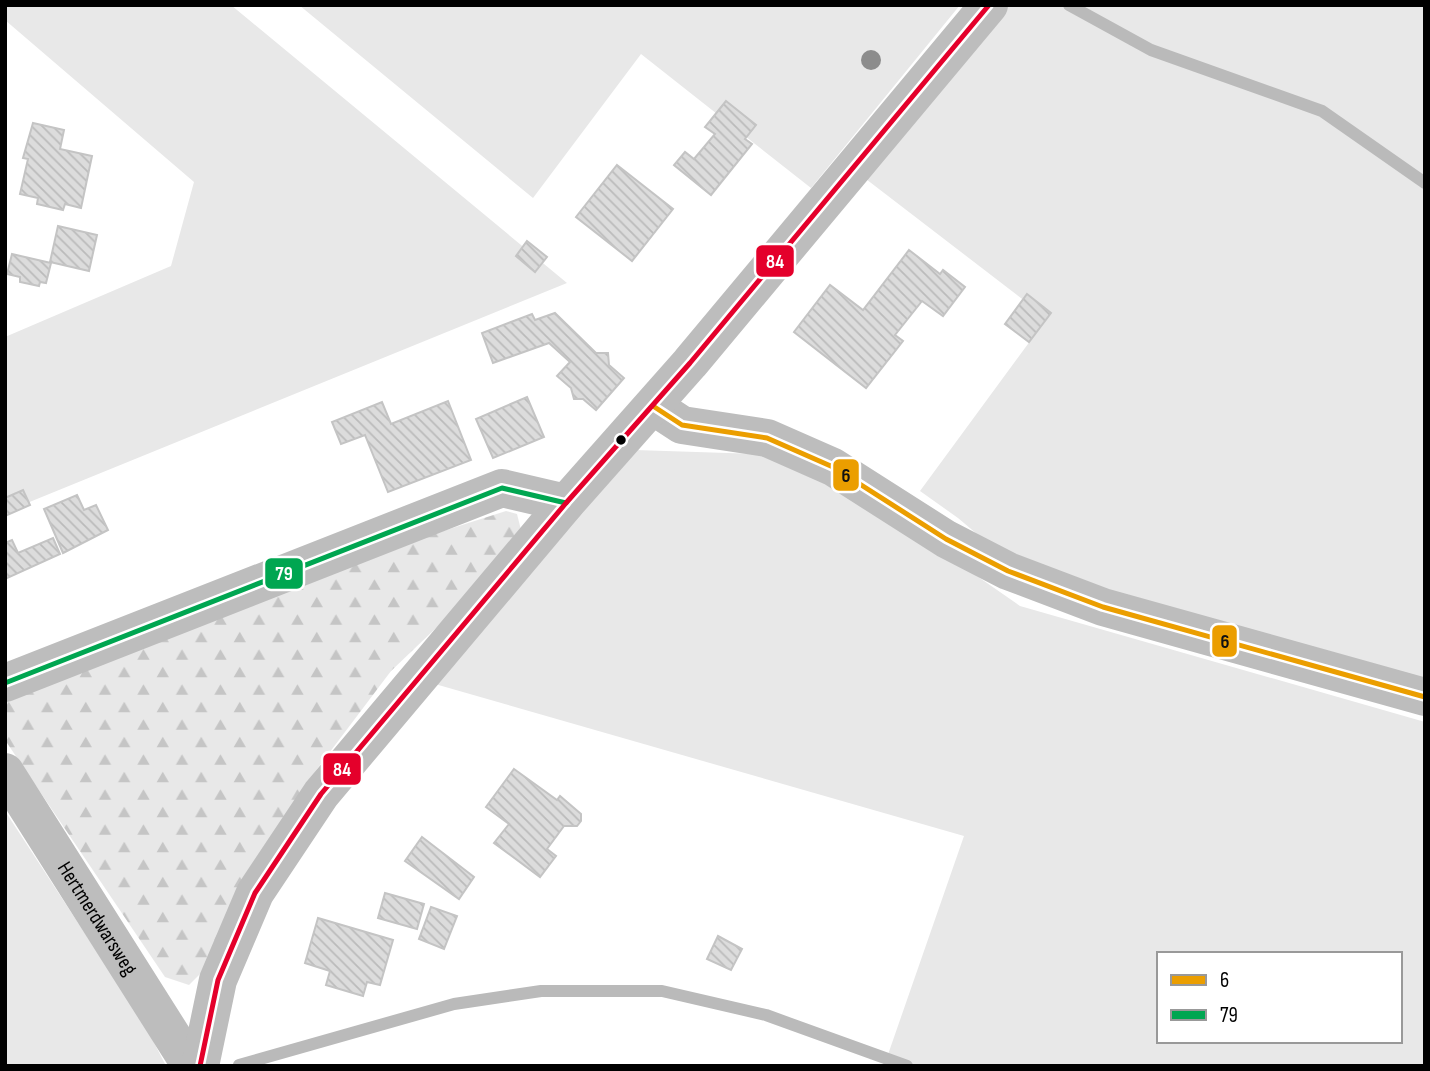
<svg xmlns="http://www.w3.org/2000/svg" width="1430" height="1071" font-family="'Sofia Sans Condensed',sans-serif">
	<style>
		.grass { fill: #e8e8e8; fill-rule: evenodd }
		.forest { fill: url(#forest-firs) }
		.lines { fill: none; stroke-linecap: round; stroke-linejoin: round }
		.stream { stroke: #bababa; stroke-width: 12 }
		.building { fill: url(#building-back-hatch); stroke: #c4c4c4; stroke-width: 2 }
		.minor { stroke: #bdbdbd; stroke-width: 38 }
		.tertiary { stroke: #bdbdbd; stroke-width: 38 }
		.bus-1-casing { stroke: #fff; stroke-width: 10 }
		.bus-2-casing { stroke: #fff; stroke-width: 10 }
		.bus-3-casing { stroke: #fff; stroke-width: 10 }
		.bus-1 { stroke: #eb9e00; stroke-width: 5 }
		.bus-2 { stroke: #00a651; stroke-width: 5 }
		.bus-3 { stroke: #e4002b; stroke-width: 5 }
		.tree { fill: #8c8c8c }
		.bus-dot { fill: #000; stroke: #fff; stroke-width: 2.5 }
		.labels { text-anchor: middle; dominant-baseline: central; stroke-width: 5; stroke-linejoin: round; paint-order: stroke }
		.street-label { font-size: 21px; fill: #000; stroke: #fff }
		.line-badge { stroke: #fff; stroke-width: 2.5 }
		.badge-label { font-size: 19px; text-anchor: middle; font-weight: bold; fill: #fff }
		.pale-badge-label { font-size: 19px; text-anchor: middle; font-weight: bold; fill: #111 }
	</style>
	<defs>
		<pattern id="forest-firs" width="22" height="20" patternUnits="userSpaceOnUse" patternTransform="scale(1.75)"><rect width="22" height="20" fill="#e8e8e8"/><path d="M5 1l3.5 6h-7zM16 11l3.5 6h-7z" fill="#c5c5c5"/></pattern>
		<pattern id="building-back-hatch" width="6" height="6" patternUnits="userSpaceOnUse" patternTransform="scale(1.75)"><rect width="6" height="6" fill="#dcdcdc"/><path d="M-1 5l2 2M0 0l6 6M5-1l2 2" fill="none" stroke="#bbb"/></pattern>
	</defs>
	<rect width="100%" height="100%" fill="#fff"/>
	<g class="grass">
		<polygon points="5,5 231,5 567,283 5,512 5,337 171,266 194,182 5,20"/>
		<polygon points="299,5 960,5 811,188 641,54 533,198"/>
		<polygon points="1006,5 1425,5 1425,685 1016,567 958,518 920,491 1047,318 862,176"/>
		<path d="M 635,450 L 758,454 L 824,470 L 1020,606 L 1425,722 L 1425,1066 L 884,1066 L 964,836 L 428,682 ZM 1159,954 L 1400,954 L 1400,1041 L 1159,1041 Z"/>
		<polygon points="5,811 146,1027 166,1066 5,1066"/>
	</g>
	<polygon class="forest" points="506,511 517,514 521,530 460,605 391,671 308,781 206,968 189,985 165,977 5,740 5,703 305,575"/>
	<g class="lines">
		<g class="stream">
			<polyline points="1069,5 1151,50 1322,111 1425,183"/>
			<polyline points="239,1065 454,1004 541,991 662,991 766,1015 907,1066"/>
		</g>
	</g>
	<g class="building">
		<polygon points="726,101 756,125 745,139 752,144 711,195 674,165 685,152 694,159 715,134 705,127"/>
		<polygon points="33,123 64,130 60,149 92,156 81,208 65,204 63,210 37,204 38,198 20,194 28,159 23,158"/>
		<polygon points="617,165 673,209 632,261 576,217"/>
		<polygon points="58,226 97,235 89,271 50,262"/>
		<polygon points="527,241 547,257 535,272 516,256"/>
		<polygon points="909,250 940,274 943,270 965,287 943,316 922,301 895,335 903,341 866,388 794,332 830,285 863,310"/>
		<polygon points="12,254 51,263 46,283 40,282 39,286 20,282 20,277 7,274"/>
		<polygon points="1027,294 1051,313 1029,342 1005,324"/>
		<polygon points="555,313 596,353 608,353 609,365 624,378 596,410 583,399 574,399 571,388 557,376 570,362 549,343 493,363 482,333 532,314 535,320"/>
		<polygon points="527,397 544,437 493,458 476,419"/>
		<polygon points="448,401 471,460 388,492 365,435 341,444 332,422 382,402 391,424"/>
		<polygon points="23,490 30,505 5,516 5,498"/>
		<polygon points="77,495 84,510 96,505 108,530 63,553 44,509"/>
		<polygon points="53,538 60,554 5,579 5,543 12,540 18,553"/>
		<polygon points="514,769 557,800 560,796 581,814 581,821 577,826 564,826 547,849 556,856 540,877 494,843 509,824 486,807"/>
		<polygon points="422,837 474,877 459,899 405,861"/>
		<polygon points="385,893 424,904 417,929 378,918"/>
		<polygon points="431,907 457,916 444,949 419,939"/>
		<polygon points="318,918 393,940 380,985 367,982 363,996 326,985 330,971 305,963"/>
		<polygon points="718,936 742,949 731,970 707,959"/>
	</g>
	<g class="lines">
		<g class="minor">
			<polyline points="653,406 682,425 767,438 833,467 946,539 1008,571 1103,607 1425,697"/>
			<polyline points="5,683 502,488 566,503"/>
		</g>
		<g class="tertiary">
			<path id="s1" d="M 5,772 L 191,1066"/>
			<polyline points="200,1066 218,980 255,893 321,794 566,503 690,363 989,5"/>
		</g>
		<g class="bus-1-casing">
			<polyline id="bus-1" points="653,406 682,425 767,438 833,467 946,539 1008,571 1103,607 1425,697"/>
		</g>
		<g class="bus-2-casing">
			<polyline id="bus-2" points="5,683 502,488 566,503"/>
		</g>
		<g class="bus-3-casing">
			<polyline id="bus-3" points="200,1066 218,980 255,893 321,794 566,503 690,363 989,5"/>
		</g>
		<use href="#bus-1" class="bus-1"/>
		<use href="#bus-2" class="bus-2"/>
		<use href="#bus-3" class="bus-3"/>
	</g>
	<circle class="tree" cx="871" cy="60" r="10"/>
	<circle class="bus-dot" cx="621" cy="440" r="6"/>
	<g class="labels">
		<g class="street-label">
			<text stroke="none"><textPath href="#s1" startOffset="173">Hertmerdwarsweg</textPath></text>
		</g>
	</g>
	<g class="line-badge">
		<rect x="755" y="244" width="40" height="34" rx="7" fill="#e4002b"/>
		<rect x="832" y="458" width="28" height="34" rx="7" fill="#eb9e00"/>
		<rect x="264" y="557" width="40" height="33" rx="7" fill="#00a651"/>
		<rect x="1211" y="624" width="27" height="34" rx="7" fill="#eb9e00"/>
		<rect x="322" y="752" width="40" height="34" rx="7" fill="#e4002b"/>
	</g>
	<g class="badge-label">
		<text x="775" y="268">84</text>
		<text x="284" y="580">79</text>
		<text x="342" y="776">84</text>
	</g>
	<g class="pale-badge-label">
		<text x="846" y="482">6</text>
		<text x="1225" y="648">6</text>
	</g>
	<rect width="1430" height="1071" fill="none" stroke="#000000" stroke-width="14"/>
	<rect x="1157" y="952" width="245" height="91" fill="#ffffff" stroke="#999999" stroke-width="2"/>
	<rect x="1171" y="975" width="35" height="10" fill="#eb9e00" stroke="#999999" stroke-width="2"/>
	<text x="1220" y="987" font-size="21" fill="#000000">6</text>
	<rect x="1171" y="1010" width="35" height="10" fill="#00a651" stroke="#999999" stroke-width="2"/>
	<text x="1220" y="1022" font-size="21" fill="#000000">79</text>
</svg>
